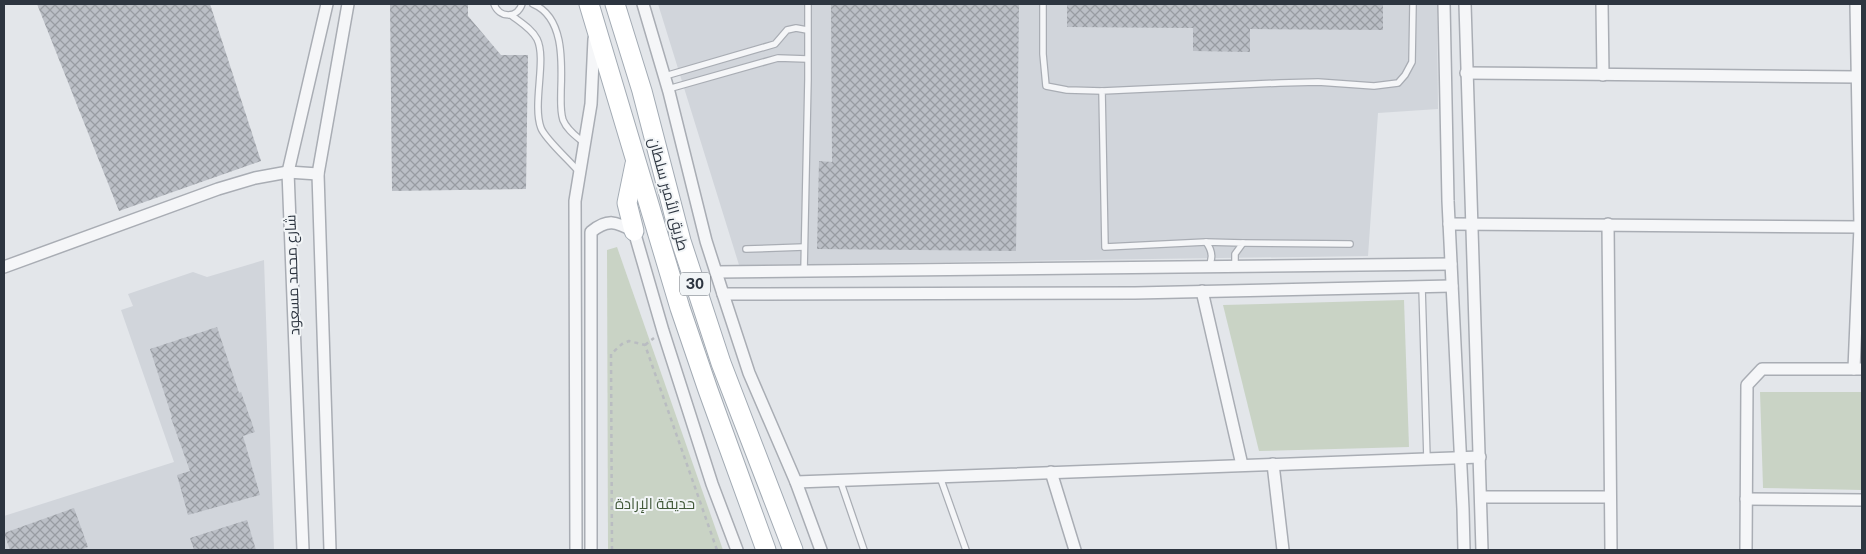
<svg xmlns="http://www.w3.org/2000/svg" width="1866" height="554" font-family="'Public Sans',Cairo,sans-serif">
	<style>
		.built { fill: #d1d5db }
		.park { fill: #c9d3c5 }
		.building { fill: url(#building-cross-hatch) }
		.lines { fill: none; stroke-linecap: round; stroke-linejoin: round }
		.lane-casing { stroke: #a9adb4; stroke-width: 8 }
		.street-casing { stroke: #a9adb4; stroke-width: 14 }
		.primary-casing { stroke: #a3abb4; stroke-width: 21 }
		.path { stroke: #b9bcc1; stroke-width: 2.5; stroke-dasharray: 4 4; stroke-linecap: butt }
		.lane { stroke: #f5f6f8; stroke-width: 5.5 }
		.street { stroke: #f5f6f8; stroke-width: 11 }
		.primary { stroke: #fff; stroke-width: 19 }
		.labels { text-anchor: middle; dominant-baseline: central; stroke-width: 4; stroke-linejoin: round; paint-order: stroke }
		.shield { fill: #f2f5f7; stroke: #686f77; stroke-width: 1 }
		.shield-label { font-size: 14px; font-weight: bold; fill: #2d3540 }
		.street-label { font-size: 15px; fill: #2d3540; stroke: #f2f5f7 }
		.park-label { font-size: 15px; fill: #435a3b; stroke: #f2f5f7 }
	</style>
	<defs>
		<pattern id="building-cross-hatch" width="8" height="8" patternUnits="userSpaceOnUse" patternTransform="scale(1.25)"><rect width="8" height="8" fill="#bbbfc6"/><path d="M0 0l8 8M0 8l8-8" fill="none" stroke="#989ca2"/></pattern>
	</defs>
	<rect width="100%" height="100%" fill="#e3e6ea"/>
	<g class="built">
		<polygon points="658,4 1437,4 1438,109 1378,113 1368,256 739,265"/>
		<polygon points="264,260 274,550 4,550 4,516 174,462 121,310 133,306 128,294 193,272 207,277"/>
	</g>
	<g class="park">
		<polygon points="617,247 723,550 608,550 607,250"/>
		<polygon points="1404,300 1409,447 1259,451 1223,305"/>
		<polygon points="1760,392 1862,392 1862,490 1763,488"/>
	</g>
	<g class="building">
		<polygon points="37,4 210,4 261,161 119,211"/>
		<polygon points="390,4 468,4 468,16 501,55 528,55 526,189 392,191"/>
		<polygon points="831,4 1019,4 1016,251 817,249 819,161 832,162"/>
		<polygon points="1067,4 1383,4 1383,30 1250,29 1250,52 1193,51 1193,28 1067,27"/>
		<polygon points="217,327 239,393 241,392 255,432 243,436 260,495 188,515 177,475 190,471 171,418 172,417 150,349"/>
		<polygon points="74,508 88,547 80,550 10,550 4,533"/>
		<polygon points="247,520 256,550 194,550 190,538"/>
	</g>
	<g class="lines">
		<g class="lane-casing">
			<g id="lane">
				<path d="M 494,4 C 499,18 517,19 522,4"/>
				<path d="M 533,4 C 564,17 562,61 561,90 C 561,100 560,111 563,120 C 567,130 576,136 584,143"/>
				<polyline points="1043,4 1043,54 1046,86 1067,90 1102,91"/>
				<path d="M 511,15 C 520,22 532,29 537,39 C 547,59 532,104 541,128 C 545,139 570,161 579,172"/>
				<polyline points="665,76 775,44 787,30 796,28 807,30"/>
				<polyline points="668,89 778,58 807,59"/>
				<polyline points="1206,242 1105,247 1102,91 1280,83 1318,82 1374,86 1398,83 1405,75 1412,62 1413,4"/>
				<polyline points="1243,243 1350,244"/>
				<polyline points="746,249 804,247"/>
				<path d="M 1208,267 C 1214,258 1212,250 1206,242 L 1243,243 L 1235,254 L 1235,267"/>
				<polyline points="804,271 808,79 808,4"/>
				<polyline points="1422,287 1427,459"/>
				<polyline points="940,477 966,550"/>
				<polyline points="840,480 864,550"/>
			</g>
		</g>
		<g class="street-casing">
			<g id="street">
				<polyline points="643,4 669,92 706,241 723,294 749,373 796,482 821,550"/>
				<polyline points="1444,4 1448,201 1463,509 1464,550"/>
				<polyline points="1465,4 1482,550"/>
				<polyline points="1602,4 1603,75"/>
				<polyline points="1466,73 1857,77"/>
				<polyline points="1449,224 1860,227"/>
				<polyline points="1608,224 1611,550"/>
				<polyline points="4,267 218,189 255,178 288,172 318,174"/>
				<polyline points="716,272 1451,264"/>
				<polyline points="1202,291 1242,465"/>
				<polyline points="723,294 1135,293 1452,286"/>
				<polyline points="1854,369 1860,227 1856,4"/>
				<polyline points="1273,464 1283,550"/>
				<polyline points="1051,472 1075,550"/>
				<polyline points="796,482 1480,457"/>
				<polyline points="1481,497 1610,497"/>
				<polyline points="1746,499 1862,500"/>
				<polyline points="303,550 288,172 327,4"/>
				<polyline points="330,550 318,174 348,4"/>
				<polyline points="576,550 575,201 591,104 594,39"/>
				<path d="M 591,550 L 591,232 C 608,218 616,222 634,231 L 663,331 L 712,484 L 737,550"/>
				<polyline points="1746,550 1747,385 1762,369 1862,369"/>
			</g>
		</g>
		<g class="primary-casing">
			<g id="primary">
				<polyline points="589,4 680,308 708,390 766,550"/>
				<polyline points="615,4 642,91 681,241 721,363 793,550"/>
				<polyline points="634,231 627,203 635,164"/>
			</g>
		</g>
		<g class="path">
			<polyline points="645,345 654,338"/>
			<polyline points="612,550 611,354 622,344 629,341 645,345 717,550"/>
		</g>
		<use href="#lane" class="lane"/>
		<use href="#street" class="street"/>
		<use href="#primary" class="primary"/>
	</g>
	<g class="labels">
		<rect class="shield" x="680" y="272.5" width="30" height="23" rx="4"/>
		<g class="shield-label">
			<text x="695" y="284">30</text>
		</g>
		<g class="street-label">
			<text transform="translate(669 194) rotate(75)">طريق الأمير سلطان</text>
			<text transform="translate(292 275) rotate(-92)">شارع محمد مسعود</text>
		</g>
		<g class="park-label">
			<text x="655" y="503">حديقة الإرادة</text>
		</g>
	</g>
	<rect width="1866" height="554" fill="none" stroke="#2d3540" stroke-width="10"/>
</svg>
